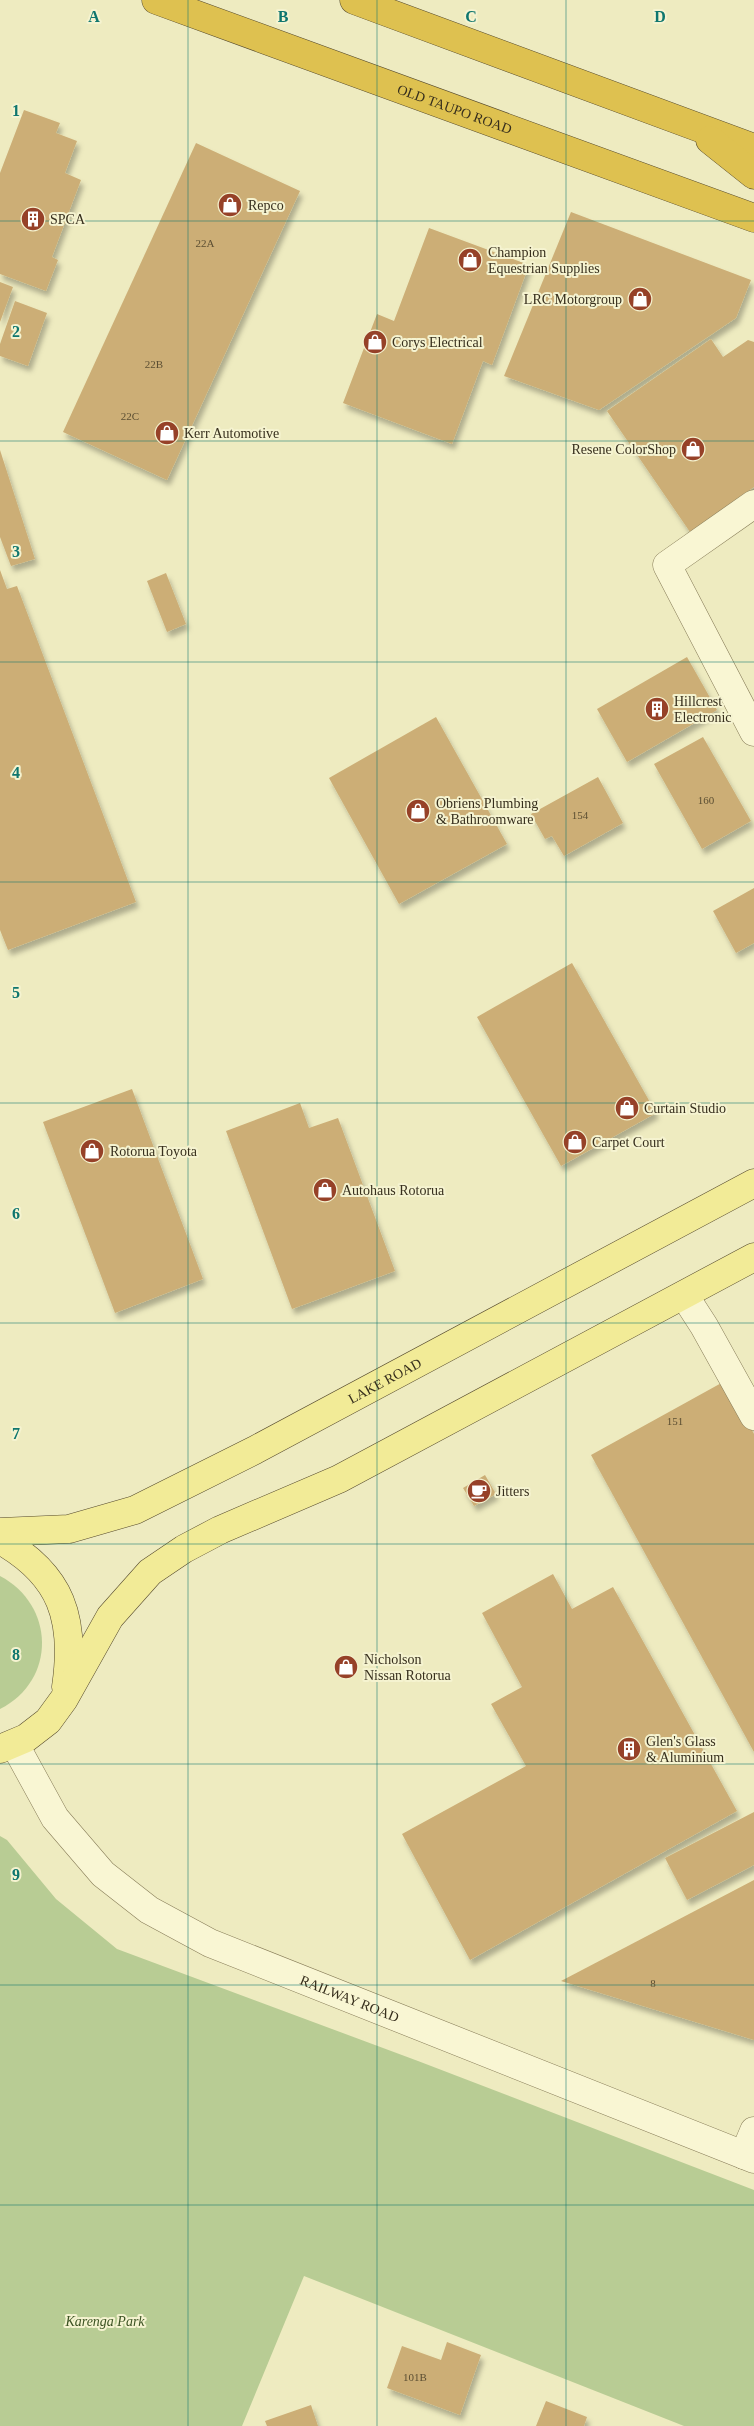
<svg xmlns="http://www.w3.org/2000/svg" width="754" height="2426" font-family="Georgia,serif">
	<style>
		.green { fill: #b8cc94 }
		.building { fill: #ccae76; filter: url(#shadow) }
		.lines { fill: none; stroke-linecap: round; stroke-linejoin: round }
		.minor-casing { stroke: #877c58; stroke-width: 29 }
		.major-casing { stroke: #55492d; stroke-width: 29 }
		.highway-casing { stroke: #55492d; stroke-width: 29 }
		.minor { stroke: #f9f6d3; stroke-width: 28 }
		.major { stroke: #f2eb97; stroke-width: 28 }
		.highway { stroke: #dec150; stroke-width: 28 }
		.grid { fill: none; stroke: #0f766e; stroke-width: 1; stroke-opacity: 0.55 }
		.labels { text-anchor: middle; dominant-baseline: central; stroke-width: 4; stroke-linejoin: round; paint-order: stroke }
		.number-label { font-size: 11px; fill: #5c4f33 }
		.street-label { font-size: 14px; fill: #372f1d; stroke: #f5f3d0 }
		.poi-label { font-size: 14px; fill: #372f1d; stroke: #f5f3d0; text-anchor: start }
		.park-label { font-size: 14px; font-style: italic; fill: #3c5323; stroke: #f5f3d0 }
		.grid-label { font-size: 16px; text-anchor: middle; font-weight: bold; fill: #0f766e; stroke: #f5f3d0; stroke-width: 4; stroke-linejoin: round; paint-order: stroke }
	</style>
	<defs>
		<filter id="shadow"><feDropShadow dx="3" dy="5.5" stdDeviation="2.5" flood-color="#0004"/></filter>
	</defs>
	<rect width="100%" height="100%" fill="#eeebc0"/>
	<g class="green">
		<path d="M 0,1576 C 55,1605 57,1680 0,1709 Z"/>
		<polygon points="0,1836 7,1840 56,1899 117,1949 418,2061 754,2190 754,2426 684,2426 304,2276 242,2426 0,2426"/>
	</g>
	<g class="building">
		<polygon points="24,110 60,123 56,133 77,141 65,173 81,180 52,257 58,260 46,291 0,274 0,173"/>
		<polygon points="196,143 300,191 167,480 63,432"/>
		<polygon points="571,212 751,280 736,318 599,410 504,376"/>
		<polygon points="429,228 529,265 492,365 483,361 452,444 343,403 377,314 394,321"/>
		<polygon points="0,282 13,287 0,322"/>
		<polygon points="15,301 47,313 28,366 0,356 0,344"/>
		<polygon points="711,339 723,357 748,340 754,342 754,487 690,532 607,411"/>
		<polygon points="0,450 35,559 11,566 0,537"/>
		<polygon points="0,570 7,589 17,586 136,902 8,950 0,930"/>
		<polygon points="166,573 186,624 167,632 147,581"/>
		<polygon points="687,657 717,710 627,762 597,709"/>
		<polygon points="436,717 507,844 399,904 329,778"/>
		<polygon points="703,737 751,821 702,849 654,764"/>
		<polygon points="598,777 623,823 564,856 552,836 545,839 531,814"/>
		<polygon points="754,888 754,943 736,953 713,911"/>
		<polygon points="572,963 656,1113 561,1166 477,1017"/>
		<polygon points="132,1089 203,1279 115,1313 43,1122"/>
		<polygon points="300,1103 309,1128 338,1118 395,1271 292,1309 226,1131"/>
		<polygon points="725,1381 754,1434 754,1752 591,1455"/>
		<polygon points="485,1475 496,1494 474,1506 463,1488"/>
		<polygon points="553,1574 572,1609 613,1587 737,1811 470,1960 402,1834 526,1766 491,1704 522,1687 482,1613"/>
		<polygon points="754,1812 754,1865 687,1900 665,1858"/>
		<polygon points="754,1880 754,2040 561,1981"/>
		<polygon points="447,2342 481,2355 460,2415 387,2388 402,2346 441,2360"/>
		<polygon points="546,2401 587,2417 584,2426 536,2426"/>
		<polygon points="311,2405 318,2426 267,2426 265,2421"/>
	</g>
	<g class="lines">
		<g class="minor-casing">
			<g id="minor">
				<polyline points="754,504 667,565 754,732"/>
				<polyline points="684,1295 704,1326 754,1416"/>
				<path id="s1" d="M 15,1745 L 55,1818 L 103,1874 L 149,1910 L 210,1943 L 754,2159"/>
				<polyline points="744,2155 754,2131"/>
			</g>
		</g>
		<g class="major-casing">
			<g id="major">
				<path id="s2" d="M 0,1532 L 69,1529 L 135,1510 L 255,1450 L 754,1183"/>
				<path d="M 0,1540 C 62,1575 76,1619 66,1687"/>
				<polyline points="0,1749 26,1738 48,1721 64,1699 110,1617 150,1572 184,1549 220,1530 339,1479 754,1257"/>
			</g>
		</g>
		<g class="highway-casing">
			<g id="highway">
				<path id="s3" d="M 156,0 L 754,218"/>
				<polyline points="354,0 754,148"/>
				<polyline points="710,140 754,175"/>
			</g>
		</g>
		<use href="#minor" class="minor"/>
		<use href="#major" class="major"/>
		<use href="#highway" class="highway"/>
	</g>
	<path class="grid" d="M 188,0 L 188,2426M 377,0 L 377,2426M 566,0 L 566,2426M 0,221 L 754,221M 0,441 L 754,441M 0,662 L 754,662M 0,882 L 754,882M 0,1103 L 754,1103M 0,1323 L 754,1323M 0,1544 L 754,1544M 0,1764 L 754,1764M 0,1985 L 754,1985M 0,2205 L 754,2205"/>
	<defs>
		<g id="shop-disc" transform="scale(1.25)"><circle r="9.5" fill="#964128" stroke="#f5f3d0"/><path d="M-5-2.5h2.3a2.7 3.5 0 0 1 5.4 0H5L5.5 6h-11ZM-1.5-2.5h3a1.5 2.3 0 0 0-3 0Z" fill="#fff"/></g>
		<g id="building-disc" transform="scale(1.25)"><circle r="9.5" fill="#964128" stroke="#f5f3d0"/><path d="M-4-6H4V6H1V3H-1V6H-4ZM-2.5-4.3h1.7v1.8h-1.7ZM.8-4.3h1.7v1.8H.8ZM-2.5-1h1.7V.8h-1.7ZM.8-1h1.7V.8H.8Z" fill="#fff"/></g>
		<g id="cafe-disc" transform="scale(1.25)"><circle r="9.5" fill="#964128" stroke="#f5f3d0"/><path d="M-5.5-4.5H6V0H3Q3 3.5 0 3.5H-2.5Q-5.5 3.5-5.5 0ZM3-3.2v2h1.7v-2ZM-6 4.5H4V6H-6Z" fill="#fff"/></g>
	</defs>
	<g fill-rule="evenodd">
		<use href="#shop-disc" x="230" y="205"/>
		<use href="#building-disc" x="33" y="219"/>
		<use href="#shop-disc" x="470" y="260"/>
		<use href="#shop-disc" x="640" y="299"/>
		<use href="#shop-disc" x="375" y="342"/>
		<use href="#shop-disc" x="167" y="433"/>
		<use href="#shop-disc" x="693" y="449"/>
		<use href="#building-disc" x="657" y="709"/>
		<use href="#shop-disc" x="418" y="811"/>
		<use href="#shop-disc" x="627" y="1108"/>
		<use href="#shop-disc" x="575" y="1142"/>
		<use href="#shop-disc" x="92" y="1151"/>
		<use href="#shop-disc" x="325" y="1190"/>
		<use href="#cafe-disc" x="479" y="1491"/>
		<use href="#shop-disc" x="346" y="1667"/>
		<use href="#building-disc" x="629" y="1749"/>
	</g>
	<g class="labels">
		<g class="number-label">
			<text x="205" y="243">22A</text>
			<text x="154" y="364">22B</text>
			<text x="130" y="416">22C</text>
			<text x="706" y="800">160</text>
			<text x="580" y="815">154</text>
			<text x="675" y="1421">151</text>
			<text x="653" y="1983">8</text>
			<text x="415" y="2377">101B</text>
		</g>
		<g class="street-label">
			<text stroke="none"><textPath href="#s3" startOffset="318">OLD TAUPO ROAD</textPath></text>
			<text stroke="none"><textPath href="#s2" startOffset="419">LAKE ROAD</textPath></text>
			<text stroke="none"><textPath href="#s1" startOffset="435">RAILWAY ROAD</textPath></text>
		</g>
		<g class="poi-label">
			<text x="248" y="205">Repco</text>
			<text x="50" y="219">SPCA</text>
			<text x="488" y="252">Champion<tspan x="488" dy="16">Equestrian Supplies</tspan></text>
			<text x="622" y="299" text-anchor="end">LRC Motorgroup</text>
			<text x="392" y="342">Corys Electrical</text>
			<text x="184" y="433">Kerr Automotive</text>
			<text x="676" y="449" text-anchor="end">Resene ColorShop</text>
			<text x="674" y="701">Hillcrest<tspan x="674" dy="16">Electronic</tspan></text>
			<text x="436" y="803">Obriens Plumbing<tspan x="436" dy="16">&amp; Bathroomware</tspan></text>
			<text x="644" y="1108">Curtain Studio</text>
			<text x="592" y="1142">Carpet Court</text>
			<text x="110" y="1151">Rotorua Toyota</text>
			<text x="342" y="1190">Autohaus Rotorua</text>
			<text x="496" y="1491">Jitters</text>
			<text x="364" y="1659">Nicholson<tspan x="364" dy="16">Nissan Rotorua</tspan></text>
			<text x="646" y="1741">Glen's Glass<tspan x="646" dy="16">&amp; Aluminium</tspan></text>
		</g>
		<g class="park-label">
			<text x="105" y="2321">Karenga Park</text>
		</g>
	</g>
	<g class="grid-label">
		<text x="94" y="22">A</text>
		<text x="283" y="22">B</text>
		<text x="471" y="22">C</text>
		<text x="660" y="22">D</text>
		<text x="16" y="116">1</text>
		<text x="16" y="337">2</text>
		<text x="16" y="557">3</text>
		<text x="16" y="778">4</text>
		<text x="16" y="998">5</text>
		<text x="16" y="1219">6</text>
		<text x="16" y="1439">7</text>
		<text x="16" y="1660">8</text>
		<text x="16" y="1880">9</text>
	</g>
</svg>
